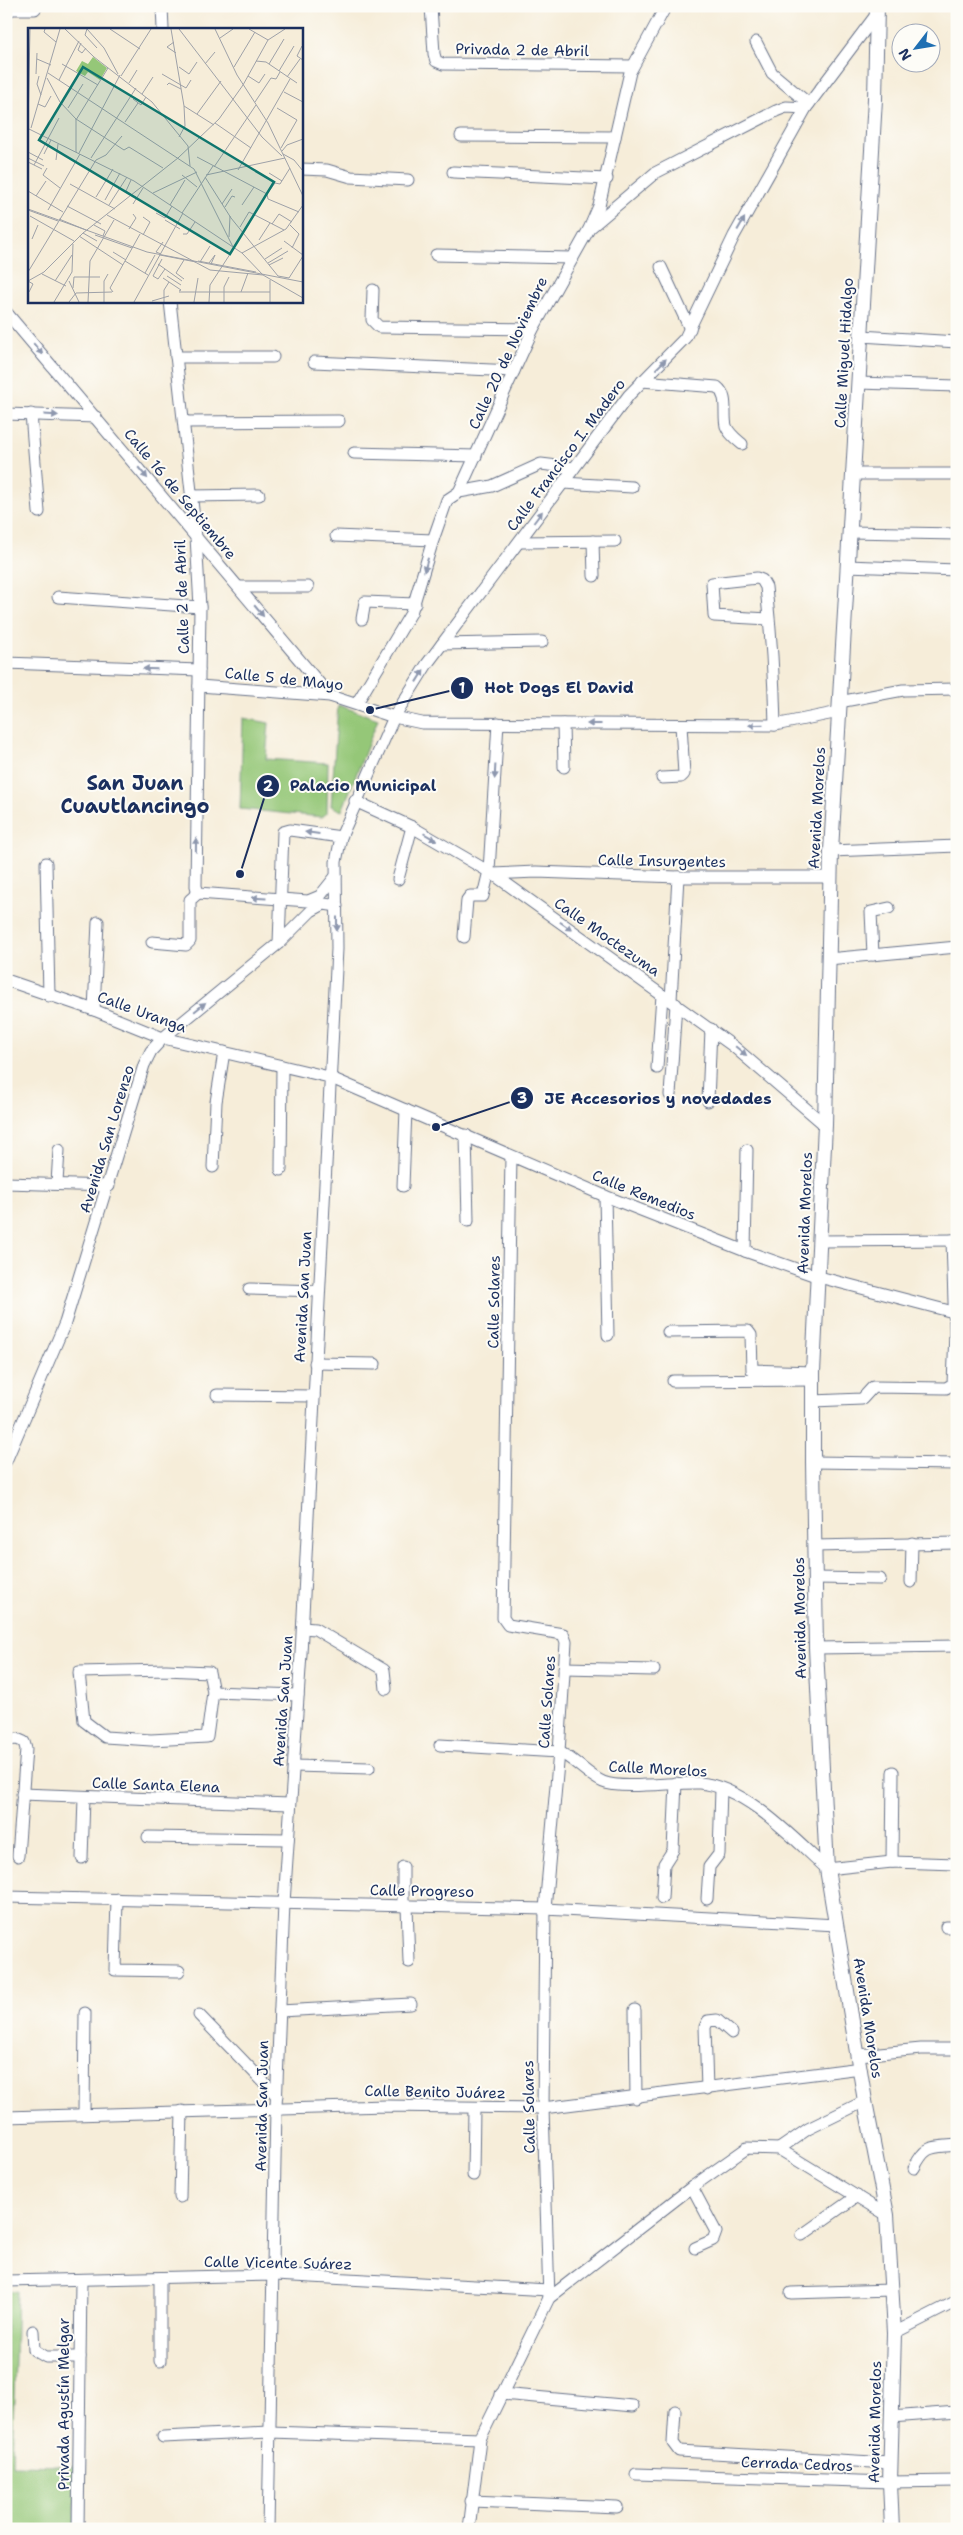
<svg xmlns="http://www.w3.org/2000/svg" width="963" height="2535" font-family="'Shantell Sans',sans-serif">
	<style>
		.green { fill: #95c778; stroke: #587b6b }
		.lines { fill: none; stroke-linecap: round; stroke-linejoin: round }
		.minor-casing { stroke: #687289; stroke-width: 13 }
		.tertiary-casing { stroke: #687289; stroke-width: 16 }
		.minor { stroke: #fff; stroke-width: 11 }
		.tertiary { stroke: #fff; stroke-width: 14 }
		.oneway { fill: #8d97ae }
		.labels { text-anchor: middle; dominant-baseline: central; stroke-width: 4; stroke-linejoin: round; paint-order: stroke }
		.street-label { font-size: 15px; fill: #1b2f5e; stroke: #fdfcf7 }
		.district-label { font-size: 20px; font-weight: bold; fill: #1b2f5e; stroke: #fdfcf7 }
		.inset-road { fill: none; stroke: #9ea1a8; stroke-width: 1 }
		.view { fill: #0f766e; fill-opacity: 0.15; stroke: #0f766e; stroke-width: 2.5 }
		.inset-edge { fill: none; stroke: #1b2f5e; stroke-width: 2.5 }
		.leader { fill: none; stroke: #1b2f5e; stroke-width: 2 }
		.callout-dot { fill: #1b2f5e; stroke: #fdfcf7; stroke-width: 2 }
		.mark-label { font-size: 15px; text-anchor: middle; font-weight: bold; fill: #fff }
		.callout-label { font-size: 16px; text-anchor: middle; font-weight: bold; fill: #1b2f5e; stroke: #fdfcf7; stroke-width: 4; stroke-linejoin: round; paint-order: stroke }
	</style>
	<rect width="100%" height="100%" fill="#fdfcf7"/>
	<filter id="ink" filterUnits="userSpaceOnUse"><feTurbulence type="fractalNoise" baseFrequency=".02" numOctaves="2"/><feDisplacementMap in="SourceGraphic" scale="10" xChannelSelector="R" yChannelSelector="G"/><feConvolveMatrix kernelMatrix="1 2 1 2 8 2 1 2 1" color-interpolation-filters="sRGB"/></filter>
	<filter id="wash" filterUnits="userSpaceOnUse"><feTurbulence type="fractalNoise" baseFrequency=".0096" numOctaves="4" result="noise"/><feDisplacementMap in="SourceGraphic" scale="20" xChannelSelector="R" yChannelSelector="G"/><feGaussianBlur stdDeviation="1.12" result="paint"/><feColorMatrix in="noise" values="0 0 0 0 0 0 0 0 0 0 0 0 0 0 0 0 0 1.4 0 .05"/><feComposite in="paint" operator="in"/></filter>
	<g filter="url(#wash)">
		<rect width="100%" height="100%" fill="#f6edd9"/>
		<g class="green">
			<polygon points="338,705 378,719 342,811 331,806"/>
			<polygon points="243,718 269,723 266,759 328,763 327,813 322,817 240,809"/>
			<polygon points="6,2291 17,2291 12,2465 76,2466 75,2529 6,2529"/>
		</g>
	</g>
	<g filter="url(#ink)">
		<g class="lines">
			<g class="minor-casing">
				<g id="minor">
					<polyline points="162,6 163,29"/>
					<polyline points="431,6 434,54 436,61 443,64 633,66"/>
					<polyline points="6,13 12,9 35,9 37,6"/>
					<polyline points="756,42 772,73 809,104"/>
					<polyline points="461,136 615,137"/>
					<polyline points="301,169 327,170 351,177 408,180"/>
					<polyline points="453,172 607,179"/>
					<polyline points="591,227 655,173 776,111 786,107 806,108"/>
					<polyline points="436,255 571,258"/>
					<polyline points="661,267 690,329"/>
					<polyline points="373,290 372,320 379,327 533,329"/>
					<polyline points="170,301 196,537 200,607 196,886 198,893"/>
					<polyline points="6,312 330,696"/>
					<polyline points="861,336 957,342"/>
					<polyline points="176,357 273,357"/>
					<polyline points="314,362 514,371"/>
					<path d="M 642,381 L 717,387 C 729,396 723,413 726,426 C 729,434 736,439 742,444"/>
					<polyline points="858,383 957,386"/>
					<polyline points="6,414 96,417"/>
					<polyline points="31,414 39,512"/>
					<polyline points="184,422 339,421"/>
					<polyline points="354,453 476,456"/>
					<polyline points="853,474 957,474"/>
					<polyline points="563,483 632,487"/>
					<polyline points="459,492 533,329 589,229 599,206 630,72 666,6"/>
					<polyline points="191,496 259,495"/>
					<polyline points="849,532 957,534"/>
					<polyline points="336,536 433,540"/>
					<polyline points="593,541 594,576"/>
					<polyline points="520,542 615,541"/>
					<polyline points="847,566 957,570"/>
					<polyline points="239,587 308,587"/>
					<polyline points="58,597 200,607"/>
					<polyline points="362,619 365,602 415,604"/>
					<path d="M 769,619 L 714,616 L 712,583 L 757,578 L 762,580 L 766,587 C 771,633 774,678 775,725"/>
					<polyline points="442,644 542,642"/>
					<polyline points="6,663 199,670"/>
					<polyline points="199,686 330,696 394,717 422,723 775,725 839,712"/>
					<polyline points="839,702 903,690 957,689"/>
					<polyline points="357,703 411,613 433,540 447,500 459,492 492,486 541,464 574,468"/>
					<polyline points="563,724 564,767"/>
					<polyline points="662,778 681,777 684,774 681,725"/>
					<polyline points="355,801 412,827 493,874 733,1046 825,1125"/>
					<polyline points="831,851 957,846"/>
					<polyline points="46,863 49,996"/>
					<polyline points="493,874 536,872 678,877 830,877"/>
					<polyline points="398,879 412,827"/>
					<polyline points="198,893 308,901 320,896 336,876"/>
					<polyline points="464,937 467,900 470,896 483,896 489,871 498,723"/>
					<polyline points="152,942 186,945 190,941 190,900 198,893"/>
					<polyline points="279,943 283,832 290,830 341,837"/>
					<polyline points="873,955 871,912 889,908"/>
					<polyline points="828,959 957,947"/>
					<polyline points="6,980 94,1010 163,1038 329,1077 605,1196 745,1251 819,1277 957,1313"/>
					<polyline points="671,1000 678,877"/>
					<polyline points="94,1010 98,922"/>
					<polyline points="657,1068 662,995"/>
					<polyline points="670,1095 676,1004"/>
					<polyline points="708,1101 711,1029"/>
					<polyline points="466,1135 468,1221"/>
					<polyline points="511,1156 503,1618 508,1625 563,1634 566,1642 559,1752 545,1909 543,2108 549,2298"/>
					<polyline points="213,1167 216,1102 224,1052"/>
					<polyline points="281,1170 282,1066"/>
					<polyline points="6,1183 109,1186"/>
					<polyline points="57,1183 59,1150"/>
					<polyline points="403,1186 406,1110"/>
					<polyline points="605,1196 608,1335"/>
					<polyline points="820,1241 957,1240"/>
					<polyline points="745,1251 747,1150"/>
					<polyline points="249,1289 319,1291"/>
					<polyline points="668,1332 748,1331 751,1335 752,1370 813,1372"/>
					<polyline points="315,1363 375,1364"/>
					<polyline points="673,1381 813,1380"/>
					<polyline points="217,1395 314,1396"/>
					<polyline points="813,1401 862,1399 873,1387 946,1388 953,1384 955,1332 952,1240"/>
					<polyline points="6,1461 65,1323 144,1065 151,1051 163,1038 279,943 311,911 324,904 337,906"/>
					<polyline points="813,1462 957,1464"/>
					<polyline points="814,1546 957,1543"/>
					<polyline points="815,1578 880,1579"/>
					<polyline points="911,1582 912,1543"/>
					<polyline points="303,1628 315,1629 384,1670 386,1689"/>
					<polyline points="816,1648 957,1646"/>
					<polyline points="564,1668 654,1670"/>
					<polygon points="166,1670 209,1672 213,1692 207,1737 151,1740 105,1737 84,1721 79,1672"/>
					<polyline points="213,1692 298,1695"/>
					<polyline points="6,1740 17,1739 24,1742 26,1749 18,1856"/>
					<path d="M 440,1745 L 559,1752 C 575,1759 587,1775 603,1782 C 621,1790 676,1782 699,1783 C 745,1786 794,1839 827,1869 L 892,1862 L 957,1864"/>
					<polyline points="294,1766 369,1768"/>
					<polyline points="22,1794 290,1804"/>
					<polyline points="148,1837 288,1839"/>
					<polyline points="82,1858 84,1798"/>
					<polyline points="892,1862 893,1772"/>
					<polyline points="403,1867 403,1906"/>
					<polyline points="6,1897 545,1909 836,1925"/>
					<polyline points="662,1898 664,1864 673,1850 676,1783"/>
					<polyline points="117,1899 115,1970 179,1971"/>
					<polyline points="707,1899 709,1867 719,1854 721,1789"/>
					<polyline points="407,1906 409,1962"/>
					<polyline points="946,1927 957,1927"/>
					<polyline points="635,2010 636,2098"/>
					<polyline points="280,2011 411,2004"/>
					<polyline points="199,2015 277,2096"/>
					<polyline points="859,2055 921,2049 957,2049"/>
					<polyline points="707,2089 705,2027 708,2021 717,2020 732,2033"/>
					<polyline points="84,2114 85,2013"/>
					<polyline points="6,2117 386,2106 543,2108 861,2068"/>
					<polyline points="779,2149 808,2129 865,2101"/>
					<path d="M 914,2168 C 926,2144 931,2148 957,2145"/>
					<polyline points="473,2175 474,2108"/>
					<polyline points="692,2187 716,2232 713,2240 695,2248"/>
					<polyline points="180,2197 182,2111"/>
					<polyline points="802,2235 857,2196"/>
					<polyline points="6,2281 275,2275 549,2290"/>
					<polyline points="791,2293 891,2290"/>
					<polyline points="33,2331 34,2350 46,2357 80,2357"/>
					<polyline points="894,2333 957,2301"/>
					<polyline points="160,2361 160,2278"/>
					<polyline points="501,2394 633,2406"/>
					<polyline points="675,2411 673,2443 679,2451 890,2463"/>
					<polyline points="891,2417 957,2412"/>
					<polyline points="163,2437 270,2432 480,2439"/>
					<polyline points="636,2474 890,2482 957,2481"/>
					<polyline points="471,2501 617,2507"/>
					<polyline points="78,2529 81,2280"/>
					<polyline points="268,2529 276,2108 284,1903 301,1654 337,949 336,862 341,837 394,717 427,664 629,395 685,338 734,236 806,108 876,15"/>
					<polyline points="469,2529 480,2439 549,2298 692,2187 747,2148 779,2149 887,2215"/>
				</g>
			</g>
			<g class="tertiary-casing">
				<polyline id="tertiary" points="877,6 875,99 831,851 825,1125 813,1372 813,1462 816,1648 827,1869 865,2101 887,2215 894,2333 890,2482 892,2529"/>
			</g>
			<use href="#minor" class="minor"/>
			<use href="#tertiary" class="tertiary"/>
		</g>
		<defs><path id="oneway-solid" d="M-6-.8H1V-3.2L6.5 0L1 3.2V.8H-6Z" transform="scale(1.25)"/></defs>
		<g class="oneway">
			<use href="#oneway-solid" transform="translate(741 224) rotate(-60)"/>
			<use href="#oneway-solid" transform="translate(38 349) rotate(50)"/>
			<use href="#oneway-solid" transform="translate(661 364) rotate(-44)"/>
			<use href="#oneway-solid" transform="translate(51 415) rotate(3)"/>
			<use href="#oneway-solid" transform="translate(143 473) rotate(50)"/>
			<use href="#oneway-solid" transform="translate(538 517) rotate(-53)"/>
			<use href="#oneway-solid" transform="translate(426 565) rotate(106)"/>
			<use href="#oneway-solid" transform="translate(259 611) rotate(50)"/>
			<use href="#oneway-solid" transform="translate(150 669) rotate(-178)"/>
			<use href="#oneway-solid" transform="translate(420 676) rotate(-58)"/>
			<use href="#oneway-solid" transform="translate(594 724) rotate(-180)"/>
			<use href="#oneway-solid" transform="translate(756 725) rotate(179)"/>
			<use href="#oneway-solid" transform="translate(495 772) rotate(93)"/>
			<use href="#oneway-solid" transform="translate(312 833) rotate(-173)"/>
			<use href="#oneway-solid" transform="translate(430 837) rotate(30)"/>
			<use href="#oneway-solid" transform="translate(196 845) rotate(-89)"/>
			<use href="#oneway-solid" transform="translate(259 898) rotate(-177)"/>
			<use href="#oneway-solid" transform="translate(337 924) rotate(90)"/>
			<use href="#oneway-solid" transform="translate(566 926) rotate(35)"/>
			<use href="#oneway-solid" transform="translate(200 1007) rotate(-39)"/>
			<use href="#oneway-solid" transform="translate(741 1051) rotate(39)"/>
		</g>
	</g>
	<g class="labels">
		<g class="street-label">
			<text transform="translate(522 50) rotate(1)">Privada 2 de Abril</text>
			<text transform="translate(508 353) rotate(-65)">Calle 20 de Noviembre</text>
			<text transform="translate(844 353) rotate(-87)">Calle Miguel Hidalgo</text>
			<text transform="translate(566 455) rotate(-53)">Calle Francisco I. Madero</text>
			<text transform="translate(180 494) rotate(50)">Calle 16 de Septiembre</text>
			<text transform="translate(182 597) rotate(-92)">Calle 2 de Abril</text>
			<text transform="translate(284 679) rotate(6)">Calle 5 de Mayo</text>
			<text transform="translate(817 808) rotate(-87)">Avenida Morelos</text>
			<text transform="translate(662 861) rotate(1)">Calle Insurgentes</text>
			<text transform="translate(607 937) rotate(35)">Calle Moctezuma</text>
			<text transform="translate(142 1012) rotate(20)">Calle Uranga</text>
			<text transform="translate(107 1139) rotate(-73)">Avenida San Lorenzo</text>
			<text transform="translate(644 1195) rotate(22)">Calle Remedios</text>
			<text transform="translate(805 1213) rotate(-88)">Avenida Morelos</text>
			<text transform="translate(303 1297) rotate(-87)">Avenida San Juan</text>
			<text transform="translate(494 1302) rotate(-89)">Calle Solares</text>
			<text transform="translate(800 1618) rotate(-91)">Avenida Morelos</text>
			<text transform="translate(283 1701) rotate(-86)">Avenida San Juan</text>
			<text transform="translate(547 1702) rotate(-86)">Calle Solares</text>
			<text transform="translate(658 1769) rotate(3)">Calle Morelos</text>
			<text transform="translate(156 1785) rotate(2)">Calle Santa Elena</text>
			<text transform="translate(422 1891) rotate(1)">Calle Progreso</text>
			<text transform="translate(868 2018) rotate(81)">Avenida Morelos</text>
			<text transform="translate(435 2092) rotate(1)">Calle Benito Juárez</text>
			<text transform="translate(262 2106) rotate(-89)">Avenida San Juan</text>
			<text transform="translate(529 2107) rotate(-91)">Calle Solares</text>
			<text transform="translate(278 2263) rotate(1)">Calle Vicente Suárez</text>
			<text transform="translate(64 2404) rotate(-90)">Privada Agustín Melgar</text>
			<text transform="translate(875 2422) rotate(-89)">Avenida Morelos</text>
			<text transform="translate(797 2464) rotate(2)">Cerrada Cedros</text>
		</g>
		<g class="district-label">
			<text x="135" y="783">San Juan<tspan x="135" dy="23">Cuautlancingo</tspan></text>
		</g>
	</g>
	<g transform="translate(28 28)">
		<rect width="275" height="275" fill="#f6edd9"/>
		<path d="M 65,29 L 79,40 L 72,52 L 60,44 L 57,48 L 48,43 L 54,33 L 60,36 Z" fill="#95c778"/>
		<path class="inset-road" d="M 17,1 L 16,4 L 28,14M 37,1 L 66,29 L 124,74 L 160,118 L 162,138M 59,1 L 76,20 L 90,46M 59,1 L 57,7 L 69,20M 82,1 L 112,21M 143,1 L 156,78 L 157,98 L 151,109M 151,1 L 234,109 L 254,128M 187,1 L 209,47 L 240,95 L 275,168M 221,1 L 240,12M 192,10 L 205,1M 146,14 L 139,19 L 148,25M 53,15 L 50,22 L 54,25 L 58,20M 274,18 L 269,28 L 275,32M 9,31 L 23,37M 228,33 L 238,34 L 269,55M 34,36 L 70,57M 177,36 L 187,24M 241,36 L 256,11M 38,38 L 51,13M 151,39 L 161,46 L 169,34M 206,39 L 227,4M 251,43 L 266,18M 20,45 L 166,141 L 205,219M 8,46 L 9,25M 134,46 L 158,60 L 163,52M 11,48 L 9,56 L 13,67M 93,48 L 123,1M 220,48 L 231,55 L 237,46M 259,49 L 272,31M 19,50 L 32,74 L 48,91 L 48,124M 31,52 L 38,38M 101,55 L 109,42M 139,57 L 141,55 L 153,61M 256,64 L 275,74M 114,66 L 125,49M 105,71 L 113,77 L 118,69M 227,74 L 243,50 L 248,51 L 252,44M 10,76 L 17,79 L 23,68M 156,78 L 186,97M 40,80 L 55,56M 249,80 L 269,92 L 253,120M 169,86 L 193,53M 48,91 L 96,122 L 101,119 L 135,140M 48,92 L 80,40M 97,94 L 110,75M 187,95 L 223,120M 3,100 L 32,1M 0,101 L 2,1M 1,101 L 106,153 L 214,225 L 235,247M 254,123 L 259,117 L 275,111M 0,124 L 15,132M 51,125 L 92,47M 16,126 L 23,112M 255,126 L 266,132 L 275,143M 169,129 L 239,166 L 240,171 L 271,184M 0,130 L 16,138M 63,130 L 108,60M 28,132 L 30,116M 0,134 L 14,141M 6,137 L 31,90M 186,139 L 228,77M 19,140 L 15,147 L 32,160M 210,142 L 262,51M 241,145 L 254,153M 154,147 L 169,159M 178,147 L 257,130M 177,149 L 203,190 L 250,248 L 261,250 L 275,228M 103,152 L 98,163 L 109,170M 42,156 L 87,181M 0,163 L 35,184M 125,165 L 169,144M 239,166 L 247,155 L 252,156 L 262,140M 8,168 L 18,153M 68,169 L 85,141M 77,172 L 92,145M 105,176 L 115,160M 194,176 L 204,161M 81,177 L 99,149M 142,177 L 157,152M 214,177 L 226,159M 39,178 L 73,196M 197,179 L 204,168 L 207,169M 0,181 L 119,224 L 275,254M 0,182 L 30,193M 20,182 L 52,126M 128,185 L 137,190 L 144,178M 154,185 L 185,138M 79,187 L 182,242 L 235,247 L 275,270M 2,188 L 46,213M 115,189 L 122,194 L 115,207M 31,191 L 58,202M 137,192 L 152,201M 244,196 L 251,186 L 264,194M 66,197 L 77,203 L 75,208M 262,197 L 271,206 L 264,220M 212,199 L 221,184 L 256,202M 101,201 L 108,190 L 105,186M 55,205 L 69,213M 155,206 L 159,206 L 167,194M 67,207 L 104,220M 51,208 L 95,237M 201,209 L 202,188M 4,211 L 10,197M 231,212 L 242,195M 256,213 L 275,227M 85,224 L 98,232M 214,225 L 258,201 L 275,177M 133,226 L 128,224 L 135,214M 132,227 L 168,234M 134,231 L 125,248 L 130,251 L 137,241M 237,231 L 254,220M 97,233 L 120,247M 170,233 L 228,244M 172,234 L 182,218M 181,235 L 187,227 L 183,236M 240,235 L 260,223M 130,236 L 154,253M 241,237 L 255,230M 0,244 L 68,132 L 78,127 L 94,108M 117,245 L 127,227M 14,246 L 38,258M 139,248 L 153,257M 135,250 L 153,262 L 151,263M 156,251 L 148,245 L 156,232M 27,253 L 44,227M 41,253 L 51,274M 45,260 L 46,249 L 72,249M 1,264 L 5,256 L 0,253 L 16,244 L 55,205 L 150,130 L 191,91 L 215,57 L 240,12 L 257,1M 85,264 L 82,260 L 112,206M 151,264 L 242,264M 213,264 L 220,245M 124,273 L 141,268M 26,274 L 44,244 L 45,216M 41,274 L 48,265 L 84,264M 60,274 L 62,233 L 86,192M 76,274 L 76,253 L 80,246M 106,274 L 155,185M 136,274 L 136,262 L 141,254M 166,274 L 170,250M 181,274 L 182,257 L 206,220M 196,274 L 196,259 L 201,249M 242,274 L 242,252"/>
		<path class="view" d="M 55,39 L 246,154 L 202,226 L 11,112 Z"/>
		<rect width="275" height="275" class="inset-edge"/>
	</g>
	<path class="leader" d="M370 710L462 688M240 874L268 786M436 1127L522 1098"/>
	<g class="callout-dot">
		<circle cx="370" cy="710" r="5"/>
		<circle cx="240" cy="874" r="5"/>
		<circle cx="436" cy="1127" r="5"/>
		<circle cx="462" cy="688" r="12"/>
		<circle cx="268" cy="786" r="12"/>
		<circle cx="522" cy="1098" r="12"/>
	</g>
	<g class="mark-label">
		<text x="462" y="693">1</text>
		<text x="268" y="791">2</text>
		<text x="522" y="1103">3</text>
	</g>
	<g class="callout-label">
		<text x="559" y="693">Hot Dogs El David</text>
		<text x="363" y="791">Palacio Municipal</text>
		<text x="658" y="1104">JE Accesorios y novedades</text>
	</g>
	<rect width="963" height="2535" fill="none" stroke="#fdfcf7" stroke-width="25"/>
	<g transform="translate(916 48) rotate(239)"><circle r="24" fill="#fdfcf7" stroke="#a3aaba"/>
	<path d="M0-4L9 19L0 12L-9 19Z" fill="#1f6fb2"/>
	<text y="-8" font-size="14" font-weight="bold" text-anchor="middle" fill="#1b2f5e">N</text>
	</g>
</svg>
